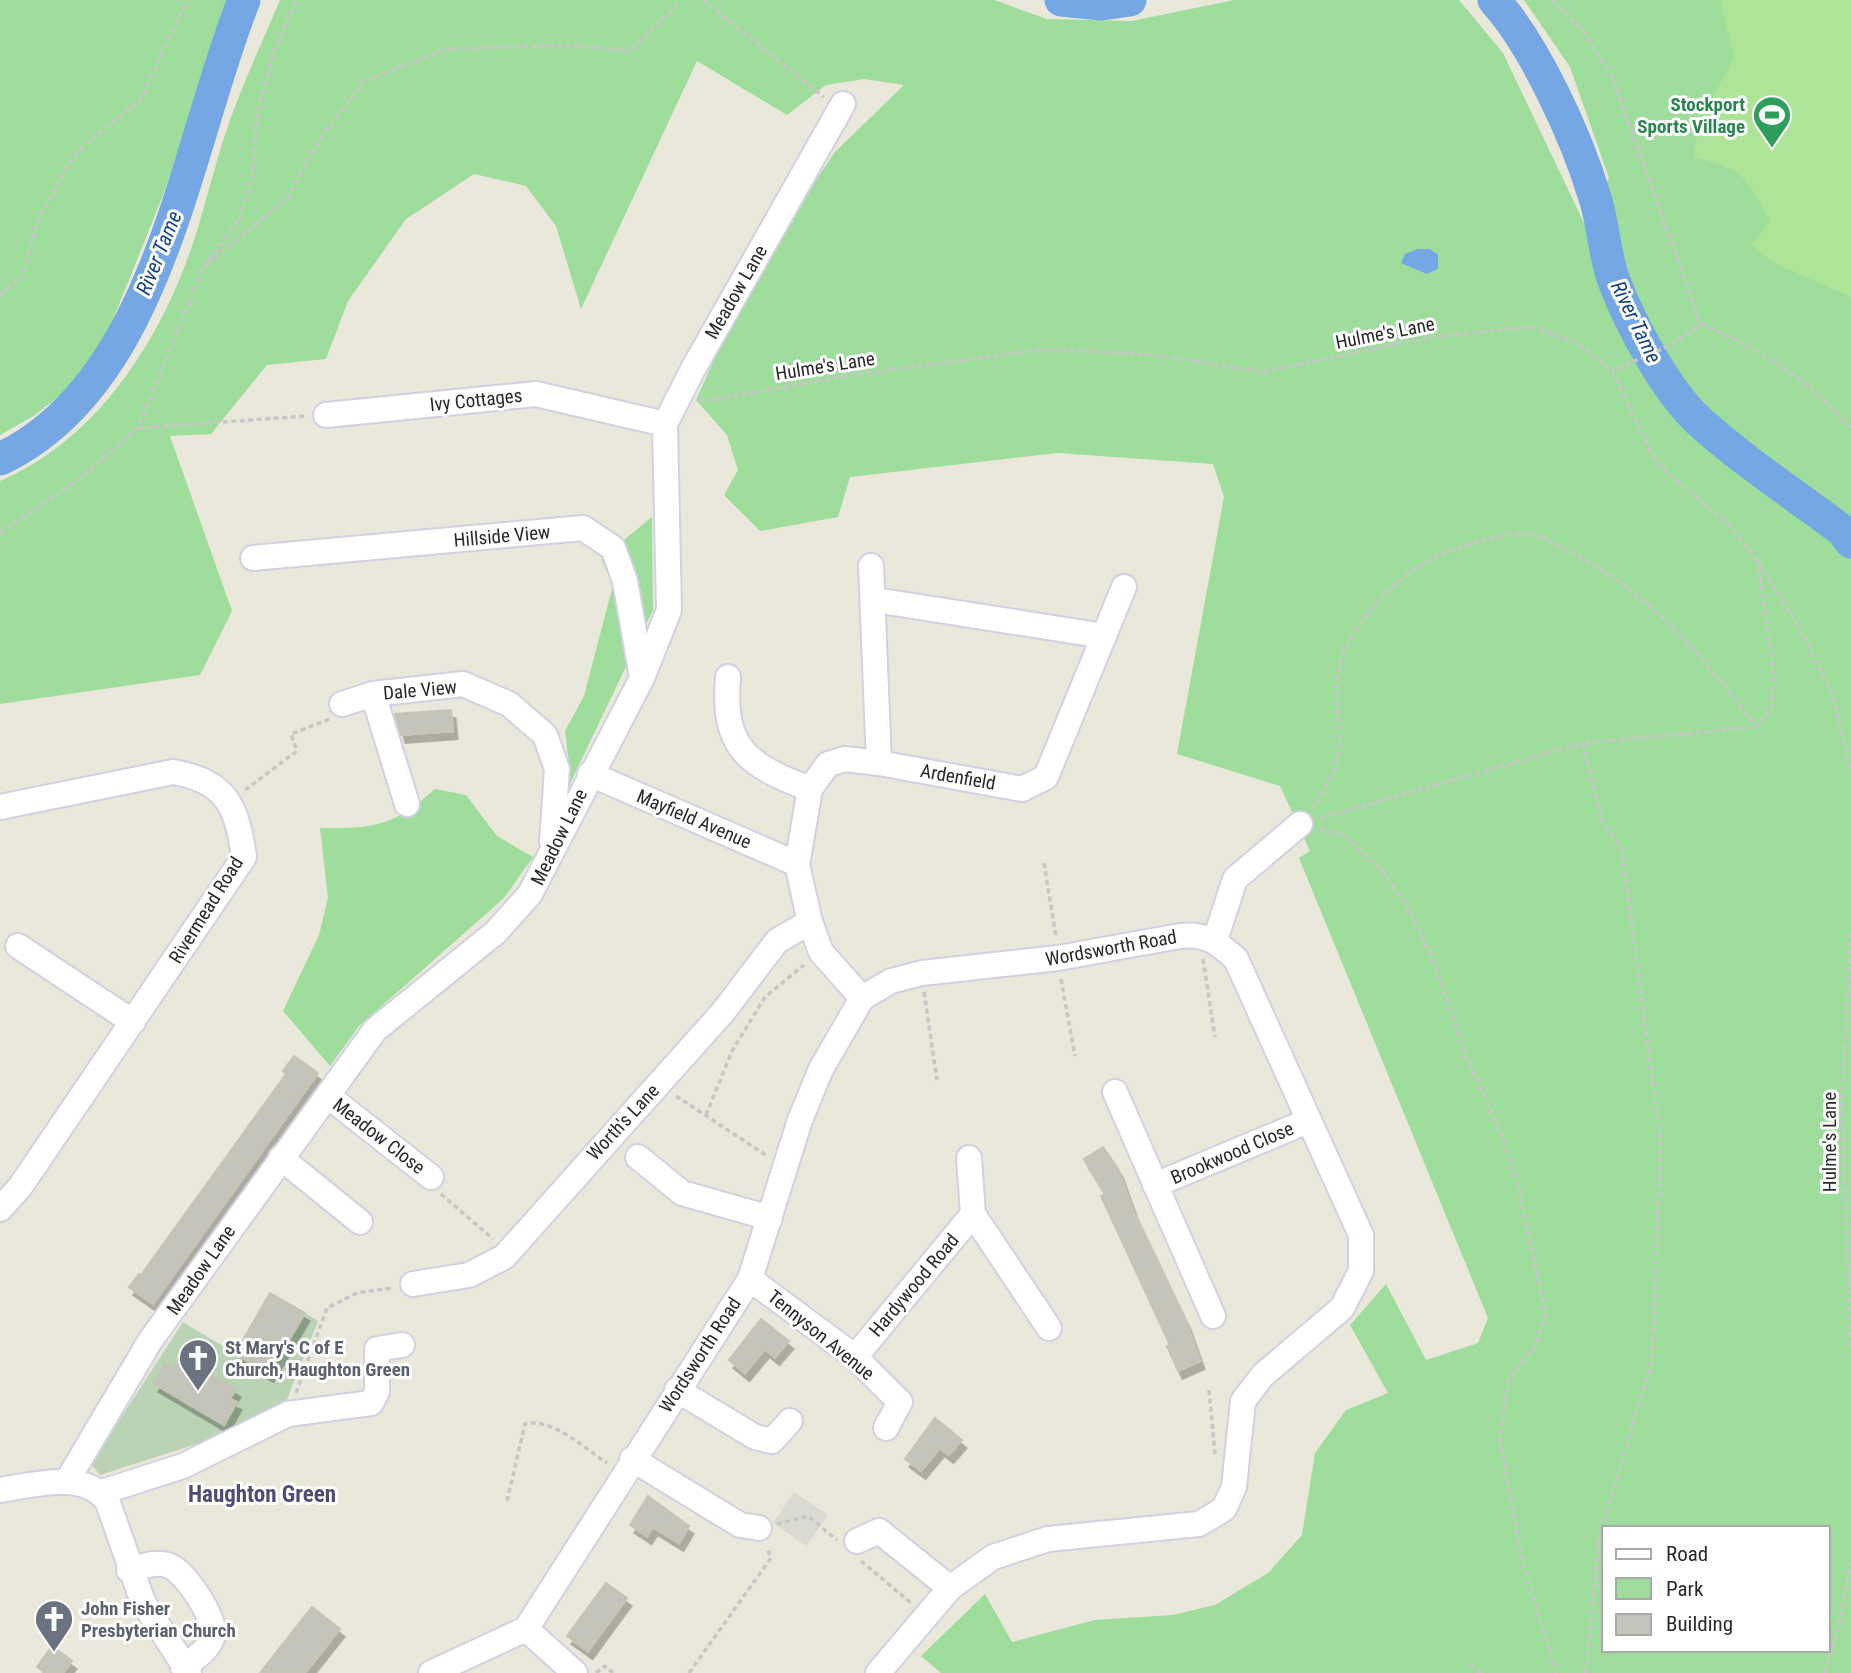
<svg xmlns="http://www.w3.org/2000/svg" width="1851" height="1673" font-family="'Roboto Condensed',sans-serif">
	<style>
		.green { fill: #9edd9b; fill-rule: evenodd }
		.cemetery { fill: #bad3b4 }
		.pitch { fill: #ade497 }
		.plaza { fill: #dbdad2 }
		.water { fill: #75a7e5 }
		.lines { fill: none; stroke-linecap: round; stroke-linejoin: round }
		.river { stroke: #75a7e5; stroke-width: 33 }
		.building { fill: #c5c4bb; stroke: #c5c4b5; stroke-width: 2; filter: url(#shadow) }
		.minor-casing { stroke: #d2d1e1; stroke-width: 28 }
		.path { stroke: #c7c7c7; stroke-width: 3.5; stroke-dasharray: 5 3.5; stroke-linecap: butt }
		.minor { stroke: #fff; stroke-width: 24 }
		.labels { text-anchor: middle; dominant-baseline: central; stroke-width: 6; stroke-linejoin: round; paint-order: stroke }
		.leisure-label { font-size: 19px; font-weight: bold; fill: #27864d; stroke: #fff; text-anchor: end }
		.street-label { font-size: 19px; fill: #292929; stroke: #fff }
		.worship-label { font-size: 19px; font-weight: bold; fill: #5b616d; stroke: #fff; text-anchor: start }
		.water-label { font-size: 21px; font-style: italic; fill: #16438f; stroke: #fff }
		.quarter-label { font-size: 23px; font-weight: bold; fill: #514c76; stroke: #fff }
	</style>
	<defs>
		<filter id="shadow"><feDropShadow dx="4.5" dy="8" stdDeviation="0" flood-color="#0004"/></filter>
	</defs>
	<rect width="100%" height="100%" fill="#eae8db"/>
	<g class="green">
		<polygon points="0,0 230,0 163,195 104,342 73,385 35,415 0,435"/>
		<path d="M 280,0 L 994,0 L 1047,19 L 1132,21 L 1234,0 L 1459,0 L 1503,53 L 1585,225 L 1609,178 L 1570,67 L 1524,0 L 1777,0 L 1851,58 L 1851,1673 L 941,1673 L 921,1656 L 985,1594 L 1012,1642 L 1095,1620 L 1173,1615 L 1215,1605 L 1268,1573 L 1302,1535 L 1315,1453 L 1346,1410 L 1388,1393 L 1350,1325 L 1386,1284 L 1426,1360 L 1478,1343 L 1488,1318 L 1299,858 L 1310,851 L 1280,786 L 1177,754 L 1224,497 L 1213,464 L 1058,453 L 850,477 L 838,517 L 760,531 L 724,495 L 738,470 L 727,435 L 696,400 L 717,353 L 818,177 L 835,152 L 904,85 L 864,79 L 826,85 L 787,115 L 697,61 L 581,309 L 556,226 L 526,186 L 474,174 L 406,219 L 348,301 L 326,359 L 267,365 L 211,434 L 170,436 L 232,611 L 200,675 L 0,704 L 0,481 C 92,442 154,350 187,260 C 202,220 211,178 224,138 C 239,91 261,45 280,0 ZM 1604,1528 L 1828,1528 L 1828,1650 L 1604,1650 Z"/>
		<polygon points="652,517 653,610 567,790 569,763 565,731 584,696 613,585 601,559"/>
		<path d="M 435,789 L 466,795 L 497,836 L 533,857 L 504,898 L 359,1026 L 330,1066 L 283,1011 L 319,935 L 328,898 L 320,828 C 374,829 394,826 435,789 Z"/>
	</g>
	<polygon class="cemetery" points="305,1313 318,1321 284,1407 206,1441 100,1475 91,1464 183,1322 269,1374"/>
	<path class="pitch" d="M 1720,0 L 1851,0 L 1851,297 L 1774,263 L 1751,245 L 1770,221 C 1744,174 1746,171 1694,157 L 1698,126 L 1734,57 Z"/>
	<polygon class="plaza" points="794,1492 828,1515 806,1546 773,1523"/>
	<polygon class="water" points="1418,249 1429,249 1438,254 1438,269 1427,274 1401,263 1405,254"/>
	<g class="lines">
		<g class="river">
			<polyline points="1061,0 1102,4 1130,0"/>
			<path d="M 1494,0 C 1536,47 1577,138 1595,198 C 1604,225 1604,255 1614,281 C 1630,323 1666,391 1699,421 C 1743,461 1795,495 1843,531 L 1851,542"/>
			<path d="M 0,459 C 159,384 185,147 244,0"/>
		</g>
	</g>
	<g class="building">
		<polygon points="451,710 453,731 401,735 396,717 395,714"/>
		<polygon points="294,1056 318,1073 153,1304 129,1287 139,1274 141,1275 286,1074 283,1071"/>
		<polygon points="1103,1147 1118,1169 1133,1211 1186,1322 1200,1361 1178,1371 1167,1346 1170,1345 1101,1196 1105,1194 1084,1159"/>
		<polygon points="270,1293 305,1313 269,1374 235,1354"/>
		<polygon points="761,1319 789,1341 775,1357 765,1349 745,1373 729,1360"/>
		<polygon points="178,1362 195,1371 197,1367 236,1389 230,1399 237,1402 224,1425 154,1384 165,1364 174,1369"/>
		<polygon points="935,1418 962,1440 949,1455 940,1448 921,1471 905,1459"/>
		<polygon points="648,1496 689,1526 679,1543 653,1527 647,1536 630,1525"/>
		<polygon points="606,1583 627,1598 588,1651 567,1636"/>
		<polygon points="312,1607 340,1629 305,1673 260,1673"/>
		<polygon points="52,1646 72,1661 63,1673 45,1673 37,1667"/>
	</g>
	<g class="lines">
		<g class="minor-casing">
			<g id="minor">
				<polyline points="326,415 536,394 665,424"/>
				<polyline points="253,558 583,528 613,548 625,581 642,677"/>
				<polyline points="871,566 879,763 1022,789 1046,777 1124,587"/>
				<polyline points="875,600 1104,636"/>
				<path d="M 728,677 C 722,748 747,765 810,789"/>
				<polyline points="373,694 407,804"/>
				<polyline points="342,704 373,694 463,684 509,704 545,735 557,769 552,842"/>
				<polyline points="590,774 797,864"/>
				<path d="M 0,807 L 173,772 C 227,781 237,807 244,857 L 20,1187 L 0,1209"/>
				<polyline points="1215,940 1235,879 1300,824"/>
				<polyline points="18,946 133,1022"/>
				<polyline points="862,998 821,952 810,922 797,864 810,789 828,764 845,759 879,763"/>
				<polyline points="1115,1092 1213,1316"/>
				<polyline points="328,1096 431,1177"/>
				<polyline points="638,1157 682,1193 770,1218"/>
				<polyline points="281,1158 360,1222"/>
				<polyline points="969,1158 973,1214 1049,1328"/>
				<polyline points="1155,1185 1308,1121"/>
				<polyline points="750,1279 855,1357 900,1402 886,1428"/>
				<polyline points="413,1284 469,1275 504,1257 723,1012 777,941 810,922"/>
				<polyline points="855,1357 973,1214"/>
				<polyline points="677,1390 755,1437 772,1441 790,1421"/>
				<polyline points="632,1459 740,1525 759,1528"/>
				<polyline points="67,1481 150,1341 375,1030 496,932 530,894 642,678 669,610 665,424 693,369 843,104"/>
				<path d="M 0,1490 C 33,1485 87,1469 108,1503 L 143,1602 L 189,1673"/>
				<polyline points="102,1492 183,1466 288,1414 371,1403 377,1392 377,1349 402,1345"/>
				<polyline points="857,1541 879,1531 950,1588"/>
				<path d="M 129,1570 C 141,1567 155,1561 167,1565 C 184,1569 216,1618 213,1635 C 210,1649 194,1659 183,1667"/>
				<polyline points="526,1629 575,1673"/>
				<path d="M 431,1673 L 526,1629 L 750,1279 L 800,1120 L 821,1069 L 862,998 L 891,981 L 922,973 L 1058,958 L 1180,936 C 1206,933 1217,942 1236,959 L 1361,1235 L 1361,1271 L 1342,1308 L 1263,1375 L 1243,1401 L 1234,1487 L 1224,1509 L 1199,1524 L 1048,1539 L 993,1557 L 950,1588 L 878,1673"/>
			</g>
		</g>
		<g class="path">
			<polyline points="703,0 824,97"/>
			<polyline points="1553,0 1584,32 1613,78 1701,324 1671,345 1612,371"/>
			<polyline points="208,263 287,199 318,142 364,81 447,49 566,45 631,51 677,5 675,0"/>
			<polyline points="0,295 23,276 37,221 77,151 141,99 187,0"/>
			<path d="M 1701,324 C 1767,353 1802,374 1851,428"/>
			<polyline points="700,399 705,401 852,375 1045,349 1155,355 1262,372 1431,337 1532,327 1578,343 1612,371 1656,462 1729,525 1758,561 1804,636 1833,697 1851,772"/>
			<polyline points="138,428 307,416"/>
			<polyline points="0,533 79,480 138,428 204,267 239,220 253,174 257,115 273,54 296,0"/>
			<polyline points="245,790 297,751 291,734 330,719"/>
			<path d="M 1311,809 C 1326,790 1339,767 1339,742 C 1340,703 1329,677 1350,639 C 1370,603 1410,566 1447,552 C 1468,544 1512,530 1535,535 C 1545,537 1558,546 1568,551 C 1648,590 1703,657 1756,726 L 1771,711 L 1774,676 L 1758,561"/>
			<polyline points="1320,818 1583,743"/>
			<polyline points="1320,829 1345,836 1385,874 1411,913 1434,962 1466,1056 1501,1133 1518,1184 1546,1316 1534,1348 1509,1379 1500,1439 1522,1559 1556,1673"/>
			<polyline points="1044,863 1056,937"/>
			<polyline points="1851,933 1842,1104 1851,1349"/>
			<polyline points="1203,959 1215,1037"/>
			<polyline points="1061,979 1075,1056"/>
			<polyline points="924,992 937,1080"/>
			<polyline points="676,1096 766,1155"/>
			<polyline points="706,1115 732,1051 765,997 804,965"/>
			<polyline points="441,1194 493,1239"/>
			<polyline points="1209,1390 1215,1454"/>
			<polyline points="296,1393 327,1308 357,1293 392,1288"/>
			<path d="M 507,1501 L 525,1424 C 552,1417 585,1449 607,1463"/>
			<polyline points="777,1524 808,1516 837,1540"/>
			<polyline points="861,1561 911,1603"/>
			<polyline points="1470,1665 1482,1673"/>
			<polyline points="596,1673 605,1666 613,1673"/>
			<polyline points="689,1673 771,1558 767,1548"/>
			<polyline points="1586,1673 1599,1539 1652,1361 1661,1143 1622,850 1602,820 1583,743 1754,727"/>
			<polyline points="1825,1673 1839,1625 1851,1563"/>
		</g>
		<use href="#minor" class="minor"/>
	</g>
	<defs>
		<g id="stadium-pin" transform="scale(2.0125)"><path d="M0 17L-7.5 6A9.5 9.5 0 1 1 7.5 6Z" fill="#2e9e5b" stroke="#fff"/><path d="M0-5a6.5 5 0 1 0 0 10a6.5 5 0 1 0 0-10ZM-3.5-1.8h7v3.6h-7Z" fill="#fff"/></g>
		<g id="church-pin" transform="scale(2.0125)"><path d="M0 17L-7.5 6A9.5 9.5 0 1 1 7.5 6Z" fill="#6b7280" stroke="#fff"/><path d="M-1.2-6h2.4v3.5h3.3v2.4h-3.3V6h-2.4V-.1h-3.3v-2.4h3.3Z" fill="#fff"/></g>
	</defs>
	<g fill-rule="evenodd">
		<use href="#stadium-pin" x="1772" y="115"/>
		<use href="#church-pin" x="198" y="1358"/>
		<use href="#church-pin" x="54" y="1619"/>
	</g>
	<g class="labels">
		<g class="leisure-label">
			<text x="1745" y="104">Stockport<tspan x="1745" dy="22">Sports Village</tspan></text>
		</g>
		<g class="street-label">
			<text transform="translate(736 292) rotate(-60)">Meadow Lane</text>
			<text transform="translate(1385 333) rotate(-11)">Hulme's Lane</text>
			<text transform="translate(825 366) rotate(-9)">Hulme's Lane</text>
			<text transform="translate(476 400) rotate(-6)">Ivy Cottages</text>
			<text transform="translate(502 536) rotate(-5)">Hillside View</text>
			<text transform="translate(420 690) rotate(-5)">Dale View</text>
			<text transform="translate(958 777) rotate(10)">Ardenfield</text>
			<text transform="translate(694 819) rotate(23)">Mayfield Avenue</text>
			<text transform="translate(559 837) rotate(-64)">Meadow Lane</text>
			<text transform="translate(206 910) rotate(-58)">Rivermead Road</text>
			<text transform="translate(1111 948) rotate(-10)">Wordsworth Road</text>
			<text transform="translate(623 1122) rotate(-47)">Worth's Lane</text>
			<text transform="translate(379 1136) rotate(38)">Meadow Close</text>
			<text transform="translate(1829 1142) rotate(-90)">Hulme's Lane</text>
			<text transform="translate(1232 1153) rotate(-23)">Brookwood Close</text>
			<text transform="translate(201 1270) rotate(-55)">Meadow Lane</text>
			<text transform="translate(914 1285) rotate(-50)">Hardywood Road</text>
			<text transform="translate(821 1335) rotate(39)">Tennyson Avenue</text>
			<text transform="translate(700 1355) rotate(-57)">Wordsworth Road</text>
		</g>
		<g class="worship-label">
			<text x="225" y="1347">St Mary's C of E<tspan x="225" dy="22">Church, Haughton Green</tspan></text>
			<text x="81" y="1608">John Fisher<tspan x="81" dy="22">Presbyterian Church</tspan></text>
		</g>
		<g class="water-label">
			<text transform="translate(159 253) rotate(-68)">River Tame</text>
			<text transform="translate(1636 322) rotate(64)">River Tame</text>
		</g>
		<g class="quarter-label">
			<text x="262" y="1494">Haughton Green</text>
		</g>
	</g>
	<rect x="1602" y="1526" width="228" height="126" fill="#ffffff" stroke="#a9a9a9" stroke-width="2"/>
	<rect x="1616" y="1549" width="35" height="10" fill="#ffffff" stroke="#a9a9a9" stroke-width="2"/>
	<text x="1666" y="1561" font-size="21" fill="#292929">Road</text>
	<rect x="1616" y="1578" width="35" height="21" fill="#9edd9b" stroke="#a9a9a9" stroke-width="2"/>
	<text x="1666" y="1596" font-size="21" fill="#292929">Park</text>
	<rect x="1616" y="1614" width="35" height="21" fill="#c5c4bb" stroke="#a9a9a9" stroke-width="2"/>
	<text x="1666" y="1631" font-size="21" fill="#292929">Building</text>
</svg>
